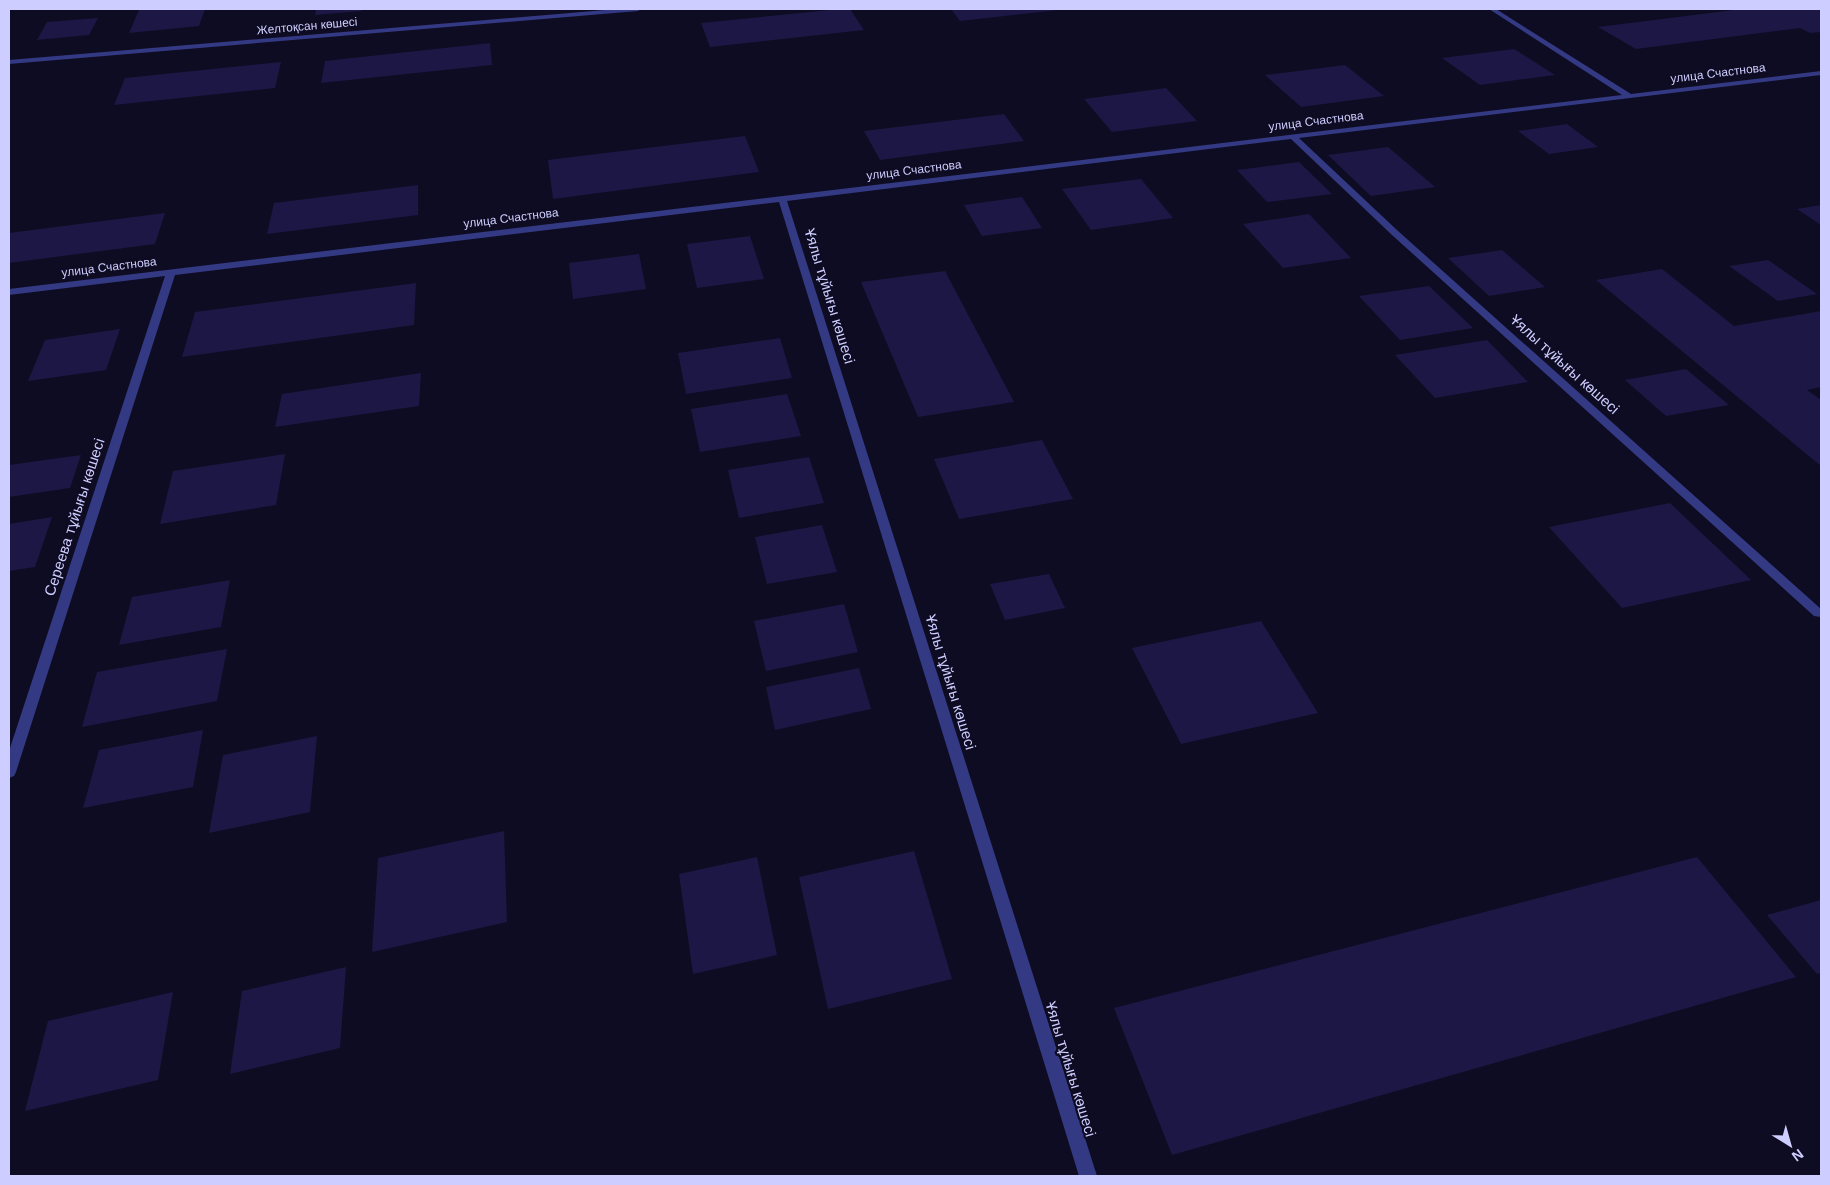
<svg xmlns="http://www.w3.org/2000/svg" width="1830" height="1185" font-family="Arial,sans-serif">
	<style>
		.building { fill: #1c1744 }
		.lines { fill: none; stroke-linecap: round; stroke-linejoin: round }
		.minor { fill: #343984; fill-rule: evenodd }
		.labels { text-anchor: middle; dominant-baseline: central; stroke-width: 4.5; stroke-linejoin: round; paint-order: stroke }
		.far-street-label { font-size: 12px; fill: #cecdff; stroke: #0e0c22 }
		.street-label { font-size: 15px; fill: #cecdff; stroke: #0e0c22 }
	</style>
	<rect width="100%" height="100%" fill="#0e0c22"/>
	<g class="building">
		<polygon points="150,9 205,9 199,26 129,33 139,10"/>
		<polygon points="316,9 362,9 361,11 315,15"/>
		<polygon points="840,9 850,9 864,30 710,47 701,23"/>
		<polygon points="951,9 1058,9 1058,10 960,21"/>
		<polygon points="1742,9 1821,9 1821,32 1810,33 1800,28 1636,49 1598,27"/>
		<polygon points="98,18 89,35 37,40 47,22"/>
		<polygon points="490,43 492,65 321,83 325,61"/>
		<polygon points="1514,49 1555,75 1480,85 1442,58"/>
		<polygon points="281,62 275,88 114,105 125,78"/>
		<polygon points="1345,65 1384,96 1301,107 1265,75"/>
		<polygon points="1166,88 1197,121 1112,132 1084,99"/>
		<polygon points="1004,114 1024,141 880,160 864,131"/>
		<polygon points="1567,124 1598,147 1549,154 1518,131"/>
		<polygon points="745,136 759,172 553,199 548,160"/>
		<polygon points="1388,147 1435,187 1371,196 1328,155"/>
		<polygon points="1299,162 1332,194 1267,202 1237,170"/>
		<polygon points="1141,179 1173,218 1091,230 1062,189"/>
		<polygon points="418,185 418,215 267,234 274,203"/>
		<polygon points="1022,197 1042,228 982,236 964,205"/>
		<polygon points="1821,205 1821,225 1797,209"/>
		<polygon points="165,213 155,244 9,263 9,233"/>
		<polygon points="1309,214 1351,258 1283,268 1243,224"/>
		<polygon points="750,236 764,279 697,288 687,244"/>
		<polygon points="1502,250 1545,287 1489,296 1448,258"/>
		<polygon points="639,254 646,289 573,299 569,263"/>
		<polygon points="1768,260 1817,294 1778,301 1729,266"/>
		<polygon points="1662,269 1734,326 1821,311 1821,387 1807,390 1821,400 1821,466 1596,280"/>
		<polygon points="945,271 1014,402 918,417 861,282"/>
		<polygon points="416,283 414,325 182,357 195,312"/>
		<polygon points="1429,286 1473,328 1400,340 1359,296"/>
		<polygon points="120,329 106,370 28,381 45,340"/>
		<polygon points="780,338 792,378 686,394 678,353"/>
		<polygon points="1487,340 1528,382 1435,398 1395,355"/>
		<polygon points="1686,369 1729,405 1666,416 1625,380"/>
		<polygon points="421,373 419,406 275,427 282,394"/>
		<polygon points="787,394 801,436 700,452 691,409"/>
		<polygon points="1042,440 1073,499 959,519 934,459"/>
		<polygon points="285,454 276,505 160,524 173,471"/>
		<polygon points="81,455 70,488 9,497 9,465"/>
		<polygon points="809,457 824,503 739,518 728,470"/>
		<polygon points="1670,503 1751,580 1622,608 1549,527"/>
		<polygon points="52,517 35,567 9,571 9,524"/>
		<polygon points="822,525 837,572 767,584 755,537"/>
		<polygon points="1049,574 1065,608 1005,620 990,584"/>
		<polygon points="230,580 221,627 119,645 132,597"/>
		<polygon points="844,604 858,652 766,671 754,621"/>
		<polygon points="1261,621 1318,713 1181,744 1132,648"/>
		<polygon points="227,649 217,701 82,727 97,672"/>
		<polygon points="859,668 871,709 775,730 766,687"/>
		<polygon points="203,730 193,787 83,808 99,750"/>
		<polygon points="317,736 310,812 209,833 223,755"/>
		<polygon points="504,831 507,922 372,952 378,858"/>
		<polygon points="914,851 952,979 828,1009 799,877"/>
		<polygon points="757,857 777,955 693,974 679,874"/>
		<polygon points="1697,857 1796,977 1172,1155 1114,1008"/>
		<polygon points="1821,900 1821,973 1817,974 1767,915"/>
		<polygon points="346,967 340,1048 230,1074 242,991"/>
		<polygon points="173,992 158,1080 25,1111 48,1021"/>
	</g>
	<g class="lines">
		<g class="minor">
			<polygon points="617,9 641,9 638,11 9,64 9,60"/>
			<polygon points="1489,9 1496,9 1631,94 1821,71 1821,75 1299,138 1398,231 1821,609 1821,617 1814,616 1392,235 1291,139 787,201 1097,1176 1079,1176 779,202 175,275 16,772 14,776 9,778 9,751 165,276 9,295 9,289 1622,95"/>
		</g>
	</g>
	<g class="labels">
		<g class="far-street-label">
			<text transform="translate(307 26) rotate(-5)">Желтоқсан көшесі</text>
			<text transform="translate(1718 73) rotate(-7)">улица Счастнова</text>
			<text transform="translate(1316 121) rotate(-7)">улица Счастнова</text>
			<text transform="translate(914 170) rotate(-7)">улица Счастнова</text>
			<text transform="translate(511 218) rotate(-7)">улица Счастнова</text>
			<text transform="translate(109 267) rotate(-7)">улица Счастнова</text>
		</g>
		<g class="street-label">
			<text transform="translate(830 296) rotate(73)">Ұялы тұйығы көшесі</text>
			<text transform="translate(1565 364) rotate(42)">Ұялы тұйығы көшесі</text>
			<text transform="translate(74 517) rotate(-72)">Сереева тұйығы көшесі</text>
			<text transform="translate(951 682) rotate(73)">Ұялы тұйығы көшесі</text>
			<text transform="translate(1071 1069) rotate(73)">Ұялы тұйығы көшесі</text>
		</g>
	</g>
	<rect width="1830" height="1185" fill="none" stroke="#cecdff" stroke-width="20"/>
	<g transform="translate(1790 1145) rotate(143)" stroke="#0e0c22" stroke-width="4" paint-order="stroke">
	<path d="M0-4L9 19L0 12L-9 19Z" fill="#cecdff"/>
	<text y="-8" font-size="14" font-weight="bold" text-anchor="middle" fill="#cecdff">N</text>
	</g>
</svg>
